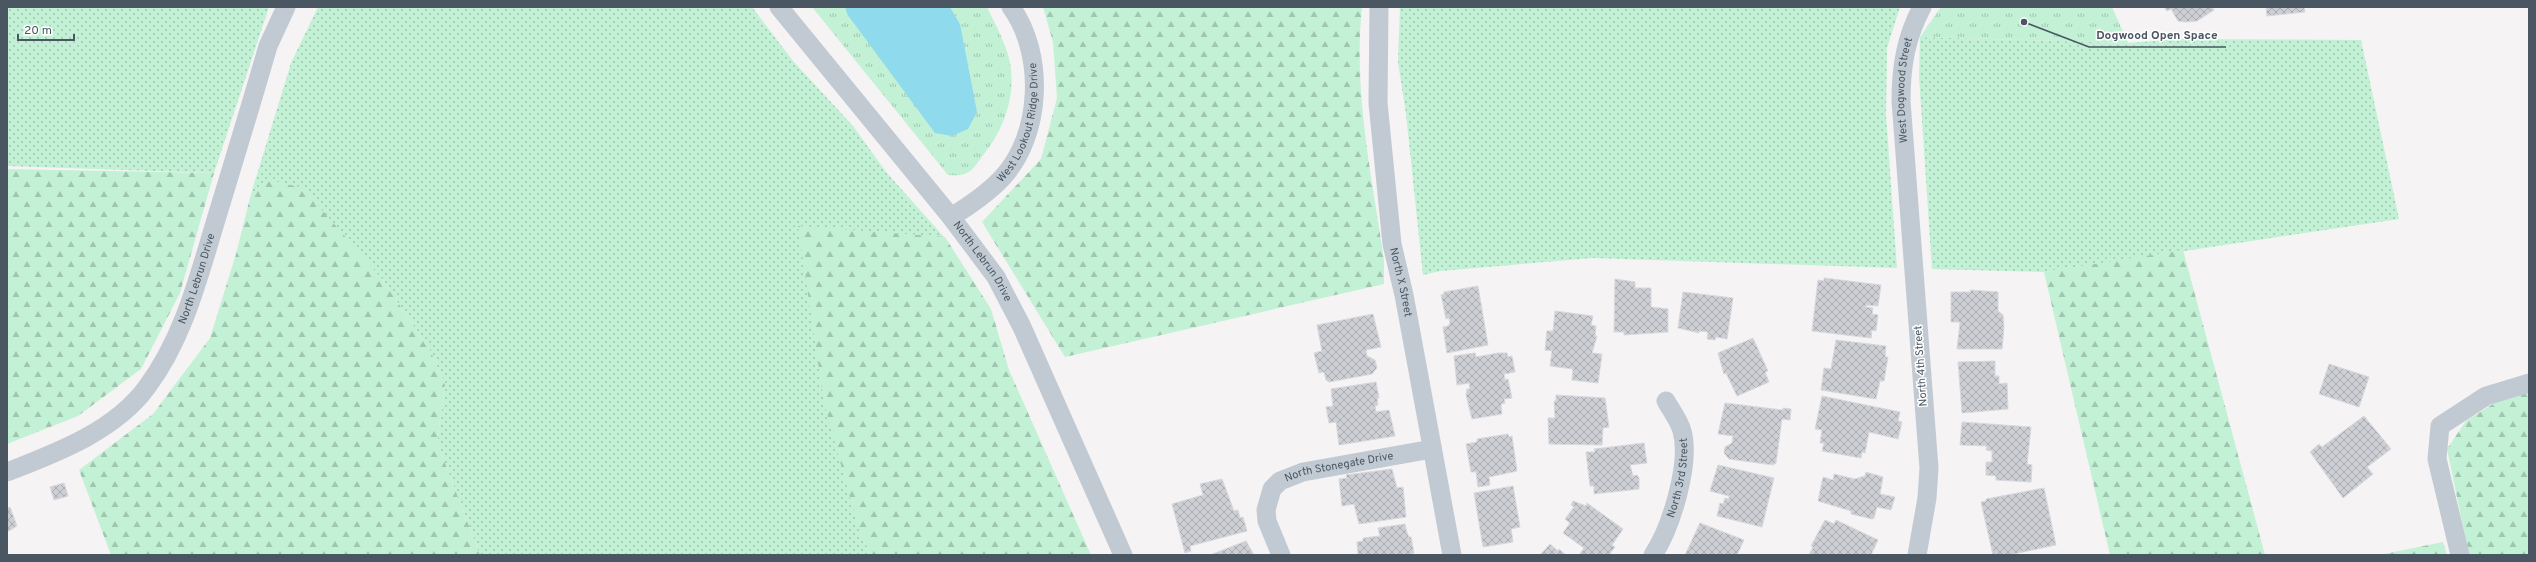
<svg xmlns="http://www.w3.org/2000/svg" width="2536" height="562" font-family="Overpass,sans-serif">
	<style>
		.grass { fill: url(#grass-dots) }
		.forest { fill: url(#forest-firs) }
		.park { fill: url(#park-tufts) }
		.water { fill: #90daee }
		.building { fill: url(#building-cross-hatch); stroke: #d7d9de }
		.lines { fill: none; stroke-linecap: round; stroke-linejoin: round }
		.minor { stroke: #c1cad2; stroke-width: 19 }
		.labels { text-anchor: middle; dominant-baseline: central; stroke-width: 3; stroke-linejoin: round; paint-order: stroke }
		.street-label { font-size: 11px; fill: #4a5661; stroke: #fff }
		.leader { fill: none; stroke: #4a5661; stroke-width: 1.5 }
		.callout-dot { fill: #4a5661; stroke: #fff; stroke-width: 1.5 }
		.callout-label { font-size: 12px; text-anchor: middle; font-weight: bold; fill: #4a5661; stroke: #fff; stroke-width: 3; stroke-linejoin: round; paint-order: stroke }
	</style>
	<defs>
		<pattern id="grass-dots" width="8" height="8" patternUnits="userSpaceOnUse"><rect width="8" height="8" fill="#c3f1d5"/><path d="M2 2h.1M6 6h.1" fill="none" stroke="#a0c6b0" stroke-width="1.8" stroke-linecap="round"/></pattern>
		<pattern id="forest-firs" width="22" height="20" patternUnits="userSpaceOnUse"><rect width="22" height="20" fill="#c3f1d5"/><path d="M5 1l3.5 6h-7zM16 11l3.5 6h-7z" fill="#a0c6b0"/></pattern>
		<pattern id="park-tufts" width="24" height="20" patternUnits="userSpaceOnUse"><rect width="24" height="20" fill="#c3f1d5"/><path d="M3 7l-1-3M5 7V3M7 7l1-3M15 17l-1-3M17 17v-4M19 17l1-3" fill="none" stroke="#a0c6b0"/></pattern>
		<pattern id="building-cross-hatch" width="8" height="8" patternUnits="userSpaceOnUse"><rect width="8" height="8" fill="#cdcfd5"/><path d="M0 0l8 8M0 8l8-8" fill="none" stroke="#a8abb0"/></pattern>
	</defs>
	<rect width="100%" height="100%" fill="#f5f3f3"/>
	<g class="grass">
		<polygon points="7,7 269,7 214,173 7,166"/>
		<polygon points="318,7 752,7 793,61 853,126 886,172 945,238 860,534 872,555 480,555 437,442 445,385 431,352 382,279 270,180 251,194 291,63"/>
		<polygon points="1400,7 1900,7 1887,48 1886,115 1897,268 1592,258 1440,271 1423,275 1406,114 1398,62"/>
		<polygon points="1920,37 2128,43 2177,39 2361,40 2399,219 2044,272 1932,269 1919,76"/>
	</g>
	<g class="forest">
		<path d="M 1043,7 L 1362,7 C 1353,91 1372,177 1384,260 L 1384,284 L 1065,357 L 982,222 L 1041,159 L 1057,98 L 1053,42 Z"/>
		<polygon points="7,169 214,173 180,293 141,369 78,416 7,444"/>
		<polygon points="270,180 303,188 382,279 431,352 445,385 437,442 480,555 111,555 79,470 153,414 210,338 236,254 251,194"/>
		<polygon points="798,226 945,237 991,309 1009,370 1091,555 872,555 860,534 824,403"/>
		<polygon points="2183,250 2265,555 2110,555 2044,272"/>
		<polygon points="2529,390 2529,555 2469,555 2447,449 2466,421 2507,395"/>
		<polygon points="2443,542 2447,555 2379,555"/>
	</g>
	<g class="park">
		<path d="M 812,7 L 845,7 L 847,14 L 960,24 L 950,7 L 987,7 C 993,20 1000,32 1005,46 C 1020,82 1008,124 984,154 C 972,170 970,177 948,175 Z"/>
		<polygon points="1941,7 2112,7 2128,43 1920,37"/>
	</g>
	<polygon class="water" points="845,7 950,7 960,24 977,112 968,129 952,136 935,133 847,14"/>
	<g class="building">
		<polygon points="2164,7 2212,7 2214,10 2197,21 2185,22 2178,21 2171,9 2167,11"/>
		<polygon points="2266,7 2304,7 2305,12 2267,16"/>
		<polygon points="1824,278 1881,285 1878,306 1866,305 1866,307 1873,308 1872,314 1878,315 1876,331 1872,330 1871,338 1812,331 1818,280 1824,281"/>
		<polygon points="1615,279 1635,282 1635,288 1651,288 1651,307 1668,309 1668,332 1624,335 1624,332 1614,332"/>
		<polygon points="1478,286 1488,345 1447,353 1443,327 1448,326 1450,323 1449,318 1446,319 1441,295 1444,294 1444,292"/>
		<polygon points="1970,290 1998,292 1998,311 2003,315 2004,327 2002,349 1957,349 1960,322 1951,322 1951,292 1971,292"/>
		<polygon points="1683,292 1733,298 1727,339 1716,337 1715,340 1707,339 1708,332 1699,331 1699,333 1678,328"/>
		<polygon points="1555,311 1593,316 1591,325 1596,326 1595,336 1597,336 1592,353 1602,354 1598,383 1572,380 1573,369 1550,366 1552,351 1545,350 1547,331 1553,331"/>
		<polygon points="1373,314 1381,347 1366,350 1367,356 1375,360 1377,368 1372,374 1329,382 1326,380 1324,372 1319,373 1314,353 1322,351 1317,325"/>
		<polygon points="1753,338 1768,371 1765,372 1769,382 1737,396 1726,373 1724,374 1718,353"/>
		<polygon points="1836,340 1886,346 1885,357 1888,357 1884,381 1880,381 1876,399 1821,390 1824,368 1831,369"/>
		<polygon points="1475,353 1476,357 1498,353 1507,353 1508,357 1512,356 1515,372 1504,374 1505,380 1508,379 1512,398 1504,399 1505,403 1501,404 1502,414 1472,419 1466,395 1467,389 1470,389 1469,383 1457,385 1454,356"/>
		<polygon points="1995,361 1995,376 1999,376 1999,384 2007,383 2008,409 1962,413 1958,362"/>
		<polygon points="2329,364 2369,377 2359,407 2319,394"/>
		<polygon points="1376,382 1379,398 1377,398 1378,405 1375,406 1376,412 1389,410 1395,436 1339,445 1336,422 1329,423 1326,407 1333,406 1331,389"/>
		<polygon points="1556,395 1605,398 1609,427 1603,428 1602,445 1549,444 1548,418 1555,418 1554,401 1556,401"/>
		<polygon points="1822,396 1900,412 1898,421 1902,422 1898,439 1869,432 1865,453 1862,452 1861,458 1822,451 1824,443 1820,443 1822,430 1815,429"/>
		<polygon points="1725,403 1783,410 1783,408 1791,409 1790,420 1782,419 1776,463 1773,465 1729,459 1724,453 1725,447 1732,443 1733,436 1718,434"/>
		<polygon points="2364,416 2391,449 2367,467 2373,474 2343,498 2310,452 2319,444 2322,447"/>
		<polygon points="1962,422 2031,427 2027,464 2032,465 2031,482 1996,480 1996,476 1986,475 1986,462 1992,462 1992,451 1986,450 1987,446 1960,445"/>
		<polygon points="1508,434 1509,437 1512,436 1517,471 1489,477 1490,485 1478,487 1476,472 1471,472 1466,444 1477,442 1477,439"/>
		<polygon points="1644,443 1647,463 1630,465 1633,476 1637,475 1639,478 1639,489 1594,494 1594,486 1590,486 1586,452 1595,452 1594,449"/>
		<polygon points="1718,465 1774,478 1762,527 1717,516 1720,503 1723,504 1725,498 1729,499 1729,496 1710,491"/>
		<polygon points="1392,469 1397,488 1403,487 1406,517 1359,524 1354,504 1342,506 1339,479 1347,478 1346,475"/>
		<polygon points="1866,472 1883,477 1880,494 1895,497 1891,510 1877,507 1874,518 1872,519 1851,514 1851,511 1818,501 1823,477 1833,480 1834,474 1855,479 1865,476"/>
		<polygon points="1222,479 1234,511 1238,510 1240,518 1243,517 1247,531 1190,546 1191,551 1185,553 1172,504 1203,495 1200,484"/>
		<polygon points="64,483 68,496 54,500 50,487"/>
		<polygon points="1513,486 1520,527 1511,529 1513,542 1483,547 1474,493"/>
		<polygon points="2044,488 2056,545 2009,555 1993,555 1981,502 1986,501 1986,499"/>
		<polygon points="1573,501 1586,506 1587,503 1623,529 1612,545 1615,547 1609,555 1579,555 1584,548 1563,533 1570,523 1565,519 1574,507 1571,505"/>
		<polygon points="10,507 17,526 7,532 7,508"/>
		<polygon points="1825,520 1834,524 1836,520 1878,540 1871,555 1809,555 1813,547 1811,546"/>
		<polygon points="1700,523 1744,540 1737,555 1685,555"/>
		<polygon points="1405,524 1407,533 1409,537 1411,537 1414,553 1407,555 1358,555 1357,542 1363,541 1363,538 1380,536 1378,528"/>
		<polygon points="1246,541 1254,555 1210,555"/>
		<polygon points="1550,544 1558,551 1559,549 1566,555 1540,555"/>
	</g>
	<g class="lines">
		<g class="minor">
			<path id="s1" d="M 779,7 L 951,217 L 996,277 L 1022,327 L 1123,555"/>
			<path id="s2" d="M 1379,7 L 1378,103 L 1392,244 L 1404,295 L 1452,555"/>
			<path id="s3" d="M 951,217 C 969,206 987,194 1002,178 C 1042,135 1045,54 1011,7"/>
			<path id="s4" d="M 7,472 C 56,453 115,431 147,387 C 183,339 198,279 215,223 C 233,164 251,105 268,46 L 286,7"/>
			<path id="s5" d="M 1281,555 L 1267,521 L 1266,510 L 1272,489 L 1280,481 L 1303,472 L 1432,449"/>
			<path id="s6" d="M 1653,555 C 1671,528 1691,463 1682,431 C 1679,420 1671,410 1666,401"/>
			<path id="s7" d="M 1917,555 L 1927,498 L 1929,468 L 1901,101 C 1901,66 1906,37 1922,7"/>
			<polyline points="2460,555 2437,459 2440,426 2486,396 2529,383"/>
		</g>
	</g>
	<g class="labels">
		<g class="street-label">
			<text stroke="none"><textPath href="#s7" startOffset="467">West Dogwood Street</textPath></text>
			<text stroke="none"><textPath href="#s3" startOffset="124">West Lookout Ridge Drive</textPath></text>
			<text stroke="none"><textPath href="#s1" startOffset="326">North Lebrun Drive</textPath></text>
			<text stroke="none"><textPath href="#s4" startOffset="286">North Lebrun Drive</textPath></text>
			<text stroke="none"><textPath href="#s2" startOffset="277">North X Street</textPath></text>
			<text transform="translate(1921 366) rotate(-94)">North 4th Street</text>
			<text stroke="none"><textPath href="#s5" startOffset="142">North Stonegate Drive</textPath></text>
			<text stroke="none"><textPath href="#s6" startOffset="82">North 3rd Street</textPath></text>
		</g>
	</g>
	<path class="leader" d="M2024 22L2089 47H2226"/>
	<circle class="callout-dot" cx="2024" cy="22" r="4"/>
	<g class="callout-label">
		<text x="2157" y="39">Dogwood Open Space</text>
	</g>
	<rect width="2536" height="562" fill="none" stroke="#4a5661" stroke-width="16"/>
	<path d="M18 34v6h56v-6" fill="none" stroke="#4a5661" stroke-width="2"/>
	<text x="24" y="34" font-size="12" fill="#4a5661" stroke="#ffffff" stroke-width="3" paint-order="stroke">20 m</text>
</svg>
